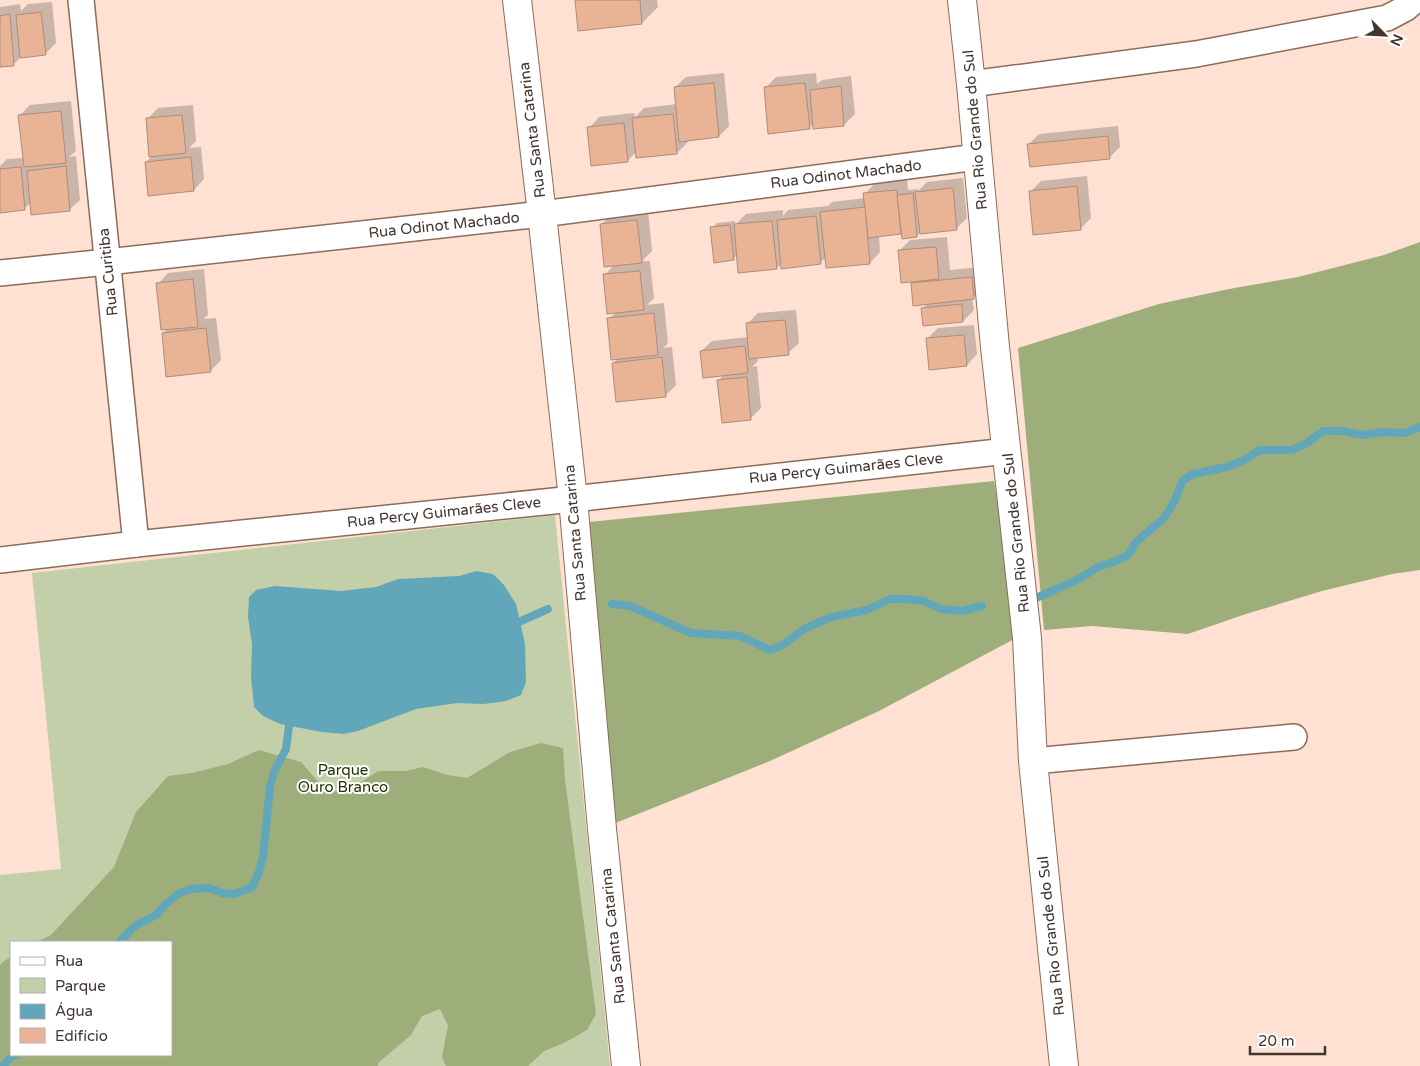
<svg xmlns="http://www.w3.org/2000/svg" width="1420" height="1066" font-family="'Varela Round',sans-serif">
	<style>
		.green { fill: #c2cfa9; fill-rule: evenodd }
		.forest { fill: #9dae7a }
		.water { fill: #62a6b9 }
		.shadow { fill: #0003 }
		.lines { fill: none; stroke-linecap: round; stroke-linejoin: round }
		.stream { stroke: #62a6b9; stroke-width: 8 }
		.building { fill: #e9b496; stroke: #ad8c7a }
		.minor-casing { stroke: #8c6c5b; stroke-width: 28 }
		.tertiary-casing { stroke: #8c6c5b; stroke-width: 30 }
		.minor { stroke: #fff; stroke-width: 25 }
		.tertiary { stroke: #fff; stroke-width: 28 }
		.labels { text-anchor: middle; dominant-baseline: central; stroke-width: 4; stroke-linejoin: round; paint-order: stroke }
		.street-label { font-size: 15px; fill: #43352e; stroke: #fff }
		.park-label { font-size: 15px; fill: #252f07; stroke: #fff }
	</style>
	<rect width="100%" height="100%" fill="#fee1d2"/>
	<path class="green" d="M 555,515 L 610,1066 L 0,1066 L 0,875 L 61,869 L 32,573 ZM 11,942 L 171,942 L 171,1055 L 11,1055 Z"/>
	<g class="forest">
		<polygon points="1420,242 1420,570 1392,574 1322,591 1246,614 1188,634 1092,626 1044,630 1018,348 1159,304 1229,289 1298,277 1384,255"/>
		<polygon points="994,481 1018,637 879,711 770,761 603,828 589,522"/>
		<polygon points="541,743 563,748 565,780 596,1014 587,1030 564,1043 544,1051 528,1066 446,1066 442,1057 448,1026 440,1009 422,1016 411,1035 378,1063 378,1066 0,1066 0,965 4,961 11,957 11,1055 171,1055 171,942 37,942 51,935 114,867 136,812 168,776 192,773 228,764 259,750 301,762 328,793 352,788 378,771 406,771 423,767 448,775 467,778 510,752"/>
	</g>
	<polygon class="water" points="476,571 493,574 504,585 516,604 525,644 526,682 521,695 506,701 484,704 457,703 416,709 358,731 343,734 322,732 280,724 263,716 254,707 251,677 252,644 248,617 249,597 256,590 275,586 341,591 376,587 398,579 459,576"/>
	<g class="shadow">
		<polygon points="576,0 657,0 658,7 642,23"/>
		<polygon points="52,2 56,43 45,54 22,56 14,64 0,66 0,7 20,4 21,11 28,4"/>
		<polygon points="724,73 729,126 719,136 687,139 688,142 677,153 637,151 627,161 589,128 599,117 634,113 635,117 644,108 677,104 675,87 686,77"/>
		<polygon points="816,73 817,84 822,80 851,76 855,114 844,125 814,128 814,123 809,128 765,88 776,77"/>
		<polygon points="71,101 76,151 69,157 76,156 80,200 69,210 31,203 24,209 0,206 0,166 7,159 24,158 20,115 30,105"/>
		<polygon points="193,105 196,141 189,148 201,147 204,179 194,190 146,162 153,155 147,119 158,108"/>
		<polygon points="1118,126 1120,147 1109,158 1028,145 1039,134"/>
		<polygon points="1087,176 1091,218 1080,229 1030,192 1041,181"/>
		<polygon points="963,178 967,218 956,229 920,233 917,236 902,233 879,236 880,252 870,263 826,257 820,263 782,263 777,268 738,254 733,259 712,228 717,223 735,221 735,225 746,214 783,210 783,216 788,210 828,206 832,202 865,198 865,194 875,183 907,180 908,190 918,189 918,191 927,182"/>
		<polygon points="648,210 652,251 642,261 650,261 654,298 647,305 664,303 668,343 663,348 672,347 676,385 665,396 613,363 618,358 609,319 616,312 605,275 614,265 601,225 611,214"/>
		<polygon points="947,237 950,270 982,267 984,288 972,298 974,310 963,321 922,309 928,303 912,284 915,280 899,251 910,240"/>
		<polygon points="204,269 208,315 203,319 216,318 221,360 210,371 163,333 168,328 158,284 168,273"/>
		<polygon points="796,310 799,343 788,353 757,357 758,361 752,367 757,366 761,408 751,418 719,380 724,374 701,351 712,341 748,337 747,324 758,313"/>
		<polygon points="974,325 977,354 967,365 927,339 938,328"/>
	</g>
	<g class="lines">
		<g class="stream">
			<polyline points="1036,598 1077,580 1098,567 1114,562 1128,555 1137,541 1164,518 1174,502 1183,480 1193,474 1227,467 1244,460 1260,450 1292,450 1307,443 1323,431 1342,431 1363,435 1383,432 1405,433 1420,427"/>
			<polyline points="612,604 630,606 691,633 740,636 770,650 781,646 806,628 831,617 867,610 890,599 906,599 924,601 941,609 962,611 982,606"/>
			<polyline points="512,625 548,609"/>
			<polyline points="119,942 135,926 156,915 165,905 179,893 191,889 209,888 222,893 235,894 252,887 259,872 263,856 270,787 274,772 286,749 289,726 292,718"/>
			<polyline points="3,1066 10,1058 16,1055"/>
		</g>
	</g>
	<g class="building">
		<polygon points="575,0 640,0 642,24 578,31"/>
		<polygon points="41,12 46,55 20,58 16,15"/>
		<polygon points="10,14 14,66 0,67 0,16"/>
		<polygon points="714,83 719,137 679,142 674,87"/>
		<polygon points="805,83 810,129 768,134 764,87"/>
		<polygon points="841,86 844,126 813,129 810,90"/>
		<polygon points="61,111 66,163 24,167 18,115"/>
		<polygon points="673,114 677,154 636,158 632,118"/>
		<polygon points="182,115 186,153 149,157 146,118"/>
		<polygon points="624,123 628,162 591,166 587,127"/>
		<polygon points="1108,136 1110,159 1030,167 1027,144"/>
		<polygon points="191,157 194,191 148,196 145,162"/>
		<polygon points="66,166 70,211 31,215 27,171"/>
		<polygon points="21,167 25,210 0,213 0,169"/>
		<polygon points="1077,186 1081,230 1033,235 1029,191"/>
		<polygon points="953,188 957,230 920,234 915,192"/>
		<polygon points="897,190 901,234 868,238 863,193"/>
		<polygon points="913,193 917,237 902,239 897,195"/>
		<polygon points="865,207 870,264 826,268 820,212"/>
		<polygon points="816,216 821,264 781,269 777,220"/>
		<polygon points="637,220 642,263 604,267 600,224"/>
		<polygon points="772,221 777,269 738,273 734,224"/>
		<polygon points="730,225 734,260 714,263 710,227"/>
		<polygon points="936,247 939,279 901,283 898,250"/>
		<polygon points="640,271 644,310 607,314 603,274"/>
		<polygon points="972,277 974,299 913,306 911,283"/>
		<polygon points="193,279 198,327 161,330 156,283"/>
		<polygon points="962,304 963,322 923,326 921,308"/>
		<polygon points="654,313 658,355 611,360 607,318"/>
		<polygon points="785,320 789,355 749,359 746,323"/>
		<polygon points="206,328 211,372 166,377 162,333"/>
		<polygon points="964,335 967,366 929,370 926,338"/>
		<polygon points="745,346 748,373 703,378 700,351"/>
		<polygon points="662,357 666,397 616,402 612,363"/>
		<polygon points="747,377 751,420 722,423 717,380"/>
	</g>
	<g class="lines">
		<g class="minor-casing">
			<g id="minor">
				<polyline points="81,0 136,544"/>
				<polyline points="971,84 1196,54 1387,18 1406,8 1415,0"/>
				<polyline points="0,273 107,262 542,214 977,157"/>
				<polyline points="0,560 136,544 573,499 1007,451"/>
				<polyline points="1033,761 1294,737"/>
			</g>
		</g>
		<g class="tertiary-casing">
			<g id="tertiary">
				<polyline points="517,0 542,214 573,499 602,829 626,1066"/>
				<polyline points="962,0 971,84 995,347 1027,638 1033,761 1064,1066"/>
			</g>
		</g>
		<use href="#minor" class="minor"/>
		<use href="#tertiary" class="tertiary"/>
	</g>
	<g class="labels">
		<g class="street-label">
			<text transform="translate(532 130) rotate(-97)">Rua Santa Catarina</text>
			<text transform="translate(975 130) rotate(-95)">Rua Rio Grande do Sul</text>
			<text transform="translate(846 174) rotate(-7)">Rua Odinot Machado</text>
			<text transform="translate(444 225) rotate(-6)">Rua Odinot Machado</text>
			<text transform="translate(108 272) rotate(-96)">Rua Curitiba</text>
			<text transform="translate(846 468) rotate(-6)">Rua Percy Guimarães Cleve</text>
			<text transform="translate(444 512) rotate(-6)">Rua Percy Guimarães Cleve</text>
			<text transform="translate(575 533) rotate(-95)">Rua Santa Catarina</text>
			<text transform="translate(1016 533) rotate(-96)">Rua Rio Grande do Sul</text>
			<text transform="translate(613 936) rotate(-96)">Rua Santa Catarina</text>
			<text transform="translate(1051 936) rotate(-96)">Rua Rio Grande do Sul</text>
		</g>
		<g class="park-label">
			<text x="343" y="770">Parque<tspan x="343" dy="17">Ouro Branco</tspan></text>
		</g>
	</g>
	<rect x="10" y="941" width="162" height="115" fill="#ffffff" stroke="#b4aeab"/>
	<rect x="20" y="957" width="25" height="8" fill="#ffffff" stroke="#b4aeab"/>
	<text x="55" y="966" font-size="15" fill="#43352e">Rua</text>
	<rect x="20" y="978" width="25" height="15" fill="#c2cfa9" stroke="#b4aeab"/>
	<text x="55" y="991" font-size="15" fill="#43352e">Parque</text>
	<rect x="20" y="1004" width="25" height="15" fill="#62a6b9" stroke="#b4aeab"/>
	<text x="55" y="1016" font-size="15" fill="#43352e">Água</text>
	<rect x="20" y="1028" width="25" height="15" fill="#e9b496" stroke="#b4aeab"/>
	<text x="55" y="1041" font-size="15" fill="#43352e">Edifício</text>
	<g transform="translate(1385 35) rotate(114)" stroke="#ffffff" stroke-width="4" paint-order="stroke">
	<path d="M0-4L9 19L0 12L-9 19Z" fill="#43352e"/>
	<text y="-8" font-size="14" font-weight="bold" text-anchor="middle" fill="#43352e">N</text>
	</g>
	<path d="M1250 1046v8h75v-8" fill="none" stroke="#43352e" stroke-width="2.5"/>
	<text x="1258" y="1046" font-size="15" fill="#43352e" stroke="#ffffff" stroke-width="4" paint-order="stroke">20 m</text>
</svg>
